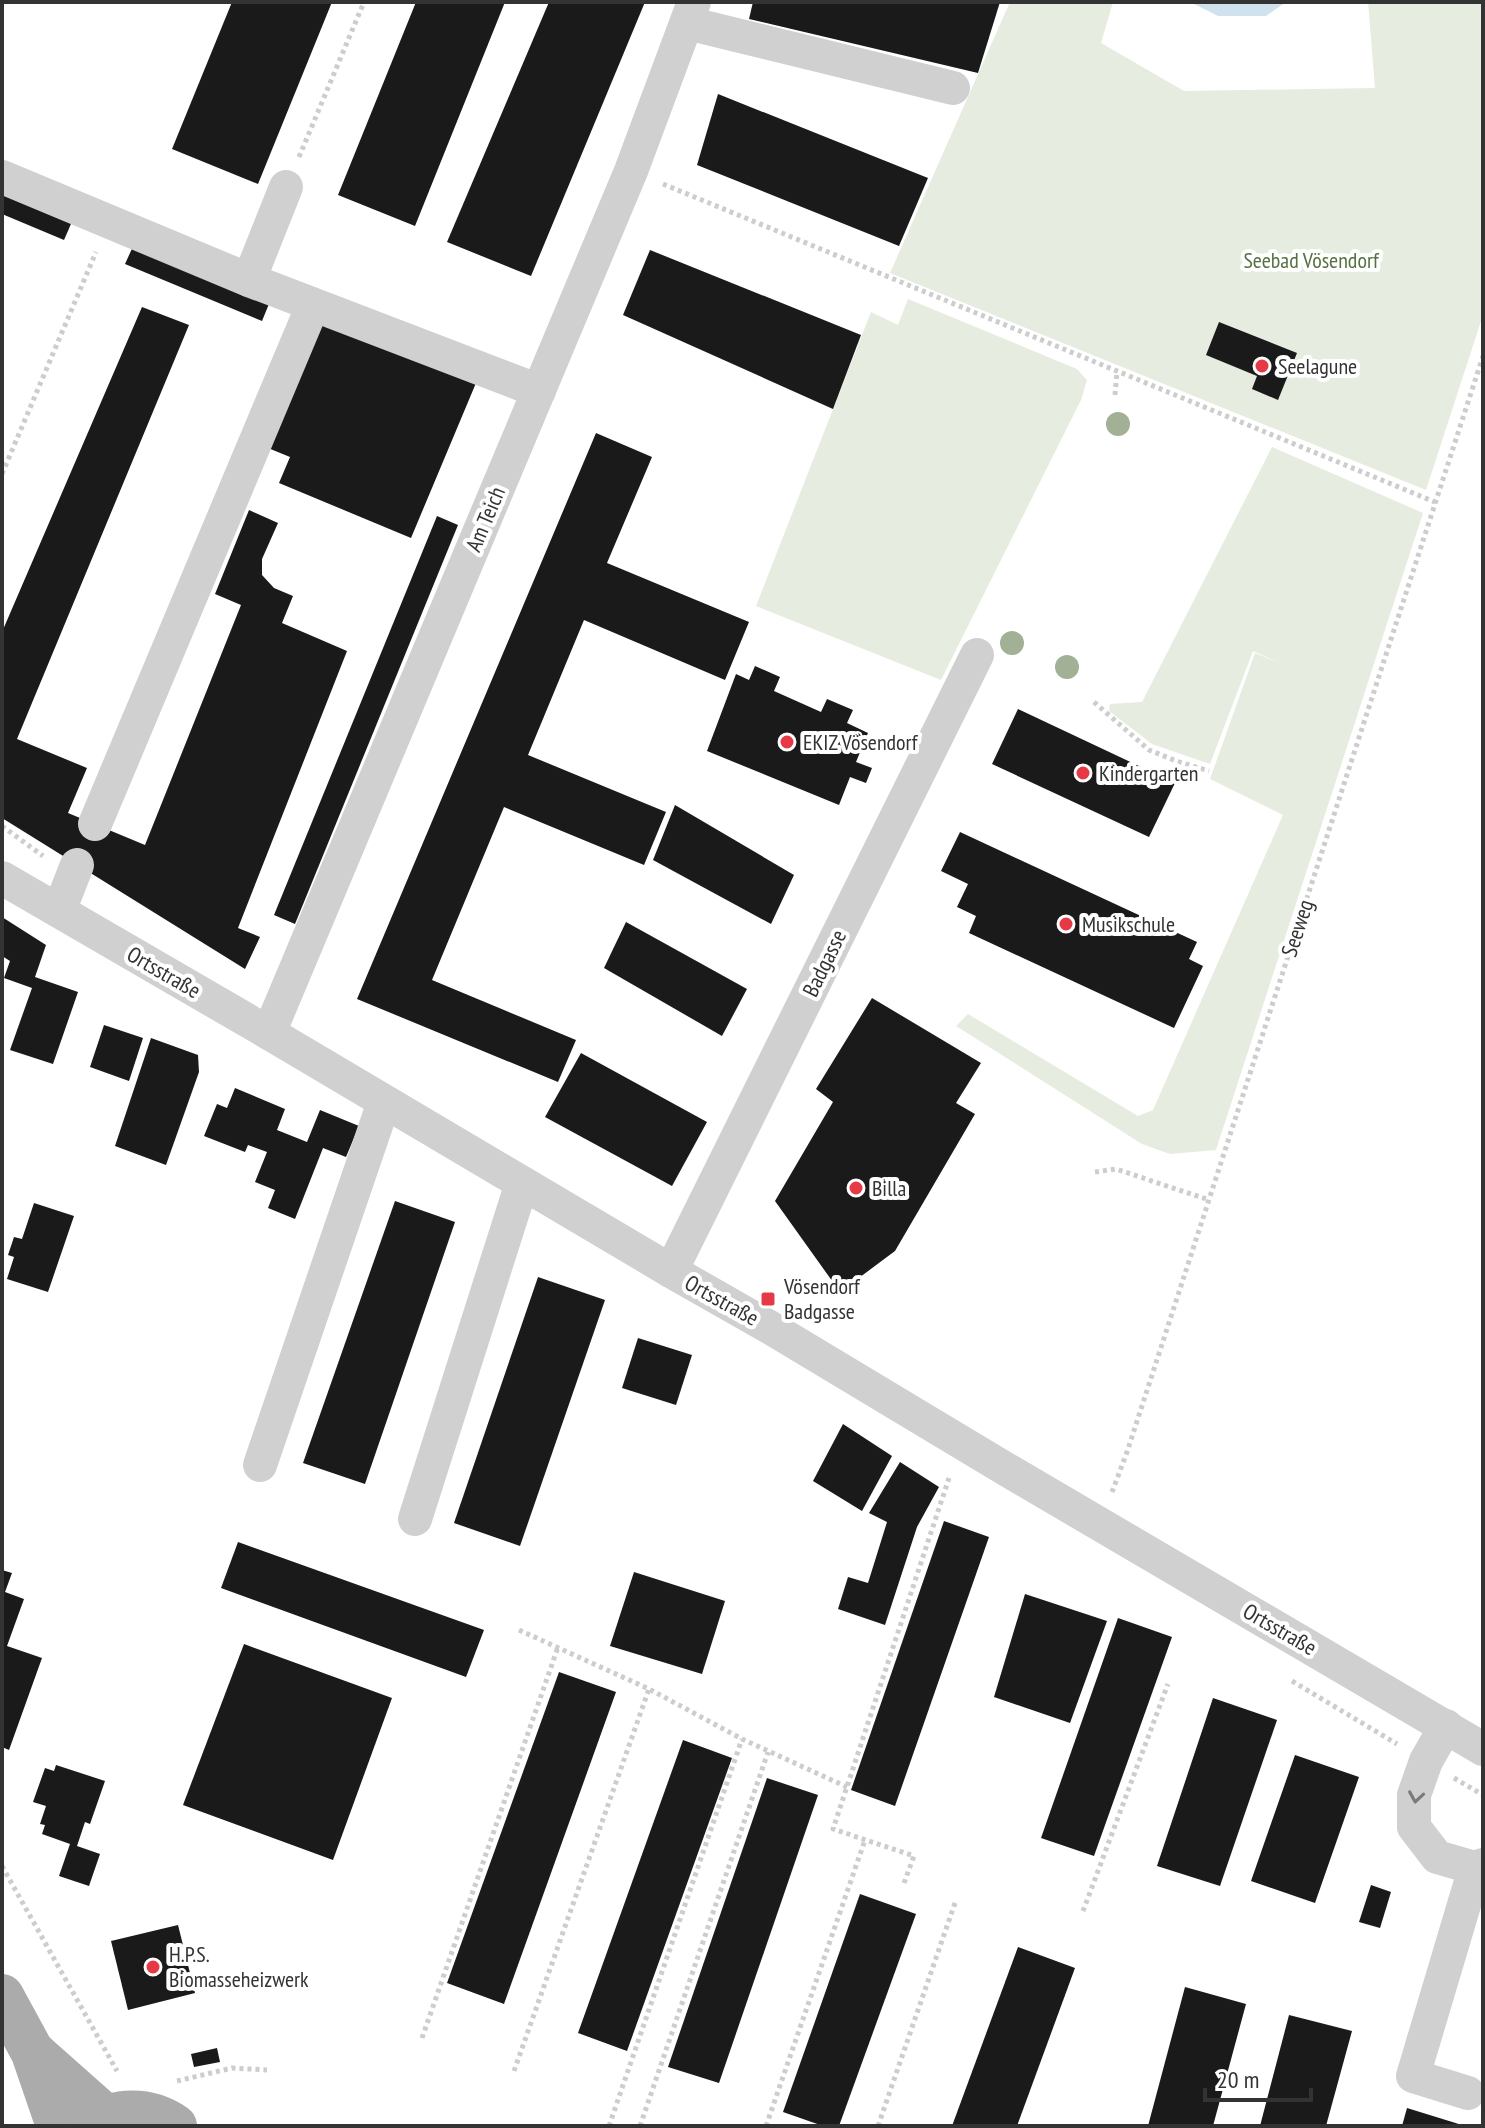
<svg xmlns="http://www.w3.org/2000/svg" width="1485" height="2128" font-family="'PT Sans Narrow',sans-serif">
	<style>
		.green { fill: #e6ecdf }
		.water { fill: #cfe2ee }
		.building { fill: #1a1a1a }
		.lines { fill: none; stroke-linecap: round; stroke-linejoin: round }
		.path { stroke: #cdcdcd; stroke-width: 5; stroke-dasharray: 4 4; stroke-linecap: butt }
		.minor { stroke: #d0d0d0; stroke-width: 34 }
		.major { stroke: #ababab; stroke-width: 44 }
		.tree { fill: #a2b095 }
		.oneway { stroke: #7a7a7a }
		.poi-dot { fill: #e63946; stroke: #fff; stroke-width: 3 }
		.labels { text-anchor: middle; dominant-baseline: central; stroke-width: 8; stroke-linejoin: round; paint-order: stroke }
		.park-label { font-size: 22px; fill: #56703f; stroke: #fff }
		.poi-label { font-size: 22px; fill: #333; stroke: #fff; text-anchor: start }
		.street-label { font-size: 22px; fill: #333; stroke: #fff }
	</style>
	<rect width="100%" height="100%" fill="#fff"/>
	<g class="green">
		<polygon points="1010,2 1113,2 1101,43 1184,91 1375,88 1368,2 1483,2 1483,315 1426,490 890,273"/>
		<polygon points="908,299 1077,369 1087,380 1081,400 941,680 756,606 871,312 898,325"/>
		<polygon points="1272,447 1423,513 1216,1150 1170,1154 1142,1144 956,1026 968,1014 1138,1116 1153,1110 1283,815 1210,779 1255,653 1282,664 1253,651 1210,764 1152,744 1109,711 1110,704 1142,702"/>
	</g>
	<polygon class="water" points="1190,2 1286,2 1266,16 1218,16"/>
	<g class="building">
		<polygon points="232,2 332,2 258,184 172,149"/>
		<polygon points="416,2 505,2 415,226 338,195"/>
		<polygon points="549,2 645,2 531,276 447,242"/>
		<polygon points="753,2 1000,2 978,73 749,19"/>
		<polygon points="718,94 928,178 899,246 697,165"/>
		<polygon points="2,187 74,217 64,240 2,214"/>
		<polygon points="135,242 271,299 262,321 125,264"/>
		<polygon points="650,250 861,335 833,409 623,315"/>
		<polygon points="142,307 189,325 17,739 87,768 68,813 145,845 241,605 215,594 249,510 278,523 262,559 262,575 274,588 293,596 282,623 347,651 238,928 260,937 245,969 2,818 2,632"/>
		<polygon points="323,319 476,383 411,538 279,483 290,457 268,448"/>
		<polygon points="1219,322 1297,353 1278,400 1252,389 1257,376 1206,355"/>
		<polygon points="596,433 652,457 607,563 749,622 725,680 584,620 528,755 666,812 644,865 504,807 432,980 576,1040 558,1082 357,999"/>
		<polygon points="437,516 458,525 295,924 274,915"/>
		<polygon points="755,666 780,677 774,691 821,712 827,699 853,710 847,723 868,733 856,762 872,768 866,783 850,777 839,805 707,751 736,674 749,680"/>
		<polygon points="1018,709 1175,783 1149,837 992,764"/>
		<polygon points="675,805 794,875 771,924 653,860"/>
		<polygon points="960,832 1197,942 1189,959 1203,966 1174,1028 969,933 976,916 957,907 968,884 941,871"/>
		<polygon points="2,917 46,945 35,977 78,992 53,1064 10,1050 32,988 4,978 10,961 2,956"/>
		<polygon points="626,922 747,989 722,1036 604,968"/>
		<polygon points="872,998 981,1063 956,1103 975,1114 895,1251 840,1292 775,1201 833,1102 816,1089"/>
		<polygon points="104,1025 143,1038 129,1081 90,1067"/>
		<polygon points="151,1038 198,1055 199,1072 166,1165 115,1146"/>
		<polygon points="581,1053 707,1122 672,1186 545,1117"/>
		<polygon points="235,1088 285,1109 277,1130 307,1142 320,1110 359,1126 346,1157 323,1148 295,1219 268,1208 275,1190 255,1182 267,1152 248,1145 245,1152 204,1136 217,1104 227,1108"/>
		<polygon points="395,1201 455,1222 365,1484 303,1463"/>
		<polygon points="34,1203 74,1216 48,1292 7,1279 14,1257 8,1255 14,1237 22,1239"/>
		<polygon points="538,1277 605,1300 520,1546 454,1523"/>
		<polygon points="638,1338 692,1355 676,1405 622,1388"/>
		<polygon points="843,1424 892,1456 862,1511 813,1481"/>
		<polygon points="900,1462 939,1487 917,1527 885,1625 838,1609 848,1577 868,1583 887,1522 869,1513"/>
		<polygon points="944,1521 989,1537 895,1806 851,1790"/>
		<polygon points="238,1542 484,1630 466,1677 221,1588"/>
		<polygon points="2,1570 12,1573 5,1592 24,1599 7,1646 42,1658 9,1750 2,1747"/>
		<polygon points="634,1572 725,1601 702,1674 610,1646"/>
		<polygon points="1025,1594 1107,1621 1070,1723 994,1697"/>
		<polygon points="1118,1618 1172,1637 1094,1856 1041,1838"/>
		<polygon points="244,1644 392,1698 333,1860 183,1805"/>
		<polygon points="559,1672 616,1692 504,2004 447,1983"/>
		<polygon points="1213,1698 1277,1720 1220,1886 1157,1866"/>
		<polygon points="683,1740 732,1758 627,2051 578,2033"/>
		<polygon points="1295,1755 1359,1777 1315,1903 1251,1881"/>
		<polygon points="56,1765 105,1781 90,1824 85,1822 77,1846 100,1854 89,1886 59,1876 70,1844 42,1834 45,1825 40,1824 46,1806 33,1802 45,1768 54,1771"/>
		<polygon points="767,1778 818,1795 719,2083 668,2067"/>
		<polygon points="1371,1885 1391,1892 1380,1928 1359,1922"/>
		<polygon points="860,1894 916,1914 839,2126 823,2126 783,2112"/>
		<polygon points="178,1925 195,1993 128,2010 111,1941"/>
		<polygon points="1018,1947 1075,1968 1017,2126 952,2126"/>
		<polygon points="1185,1987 1246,2004 1213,2126 1148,2126"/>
		<polygon points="1289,2015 1352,2031 1326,2126 1260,2126"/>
		<polygon points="217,2048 220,2062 194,2067 191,2054"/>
		<polygon points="1407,2108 1462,2125 1462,2126 1402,2126"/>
	</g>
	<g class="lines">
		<g class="path">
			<polyline points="299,157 364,2"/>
			<polyline points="663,184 1435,502"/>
			<polyline points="1115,395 1117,372"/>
			<polyline points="2,474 96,252"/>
			<polyline points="1094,702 1149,750 1176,761 1209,771"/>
			<polyline points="2,826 43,856"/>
			<polyline points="1095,1172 1116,1169 1209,1200"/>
			<polyline points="1112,1492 1127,1452 1483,356"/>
			<polyline points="519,1630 649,1689 742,1739 847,1787"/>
			<polyline points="1292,1681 1397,1744"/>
			<polyline points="1454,1778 1483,1795"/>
			<polyline points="2,1866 117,2071"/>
			<polyline points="904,1883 914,1856 833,1829 949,1478"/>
			<polyline points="1083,1911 1168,1684"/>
			<polyline points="422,2038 558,1647"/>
			<polyline points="514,2071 649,1689"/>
			<polyline points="177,2081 232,2068 267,2070"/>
			<polyline points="609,2126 742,1739"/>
			<polyline points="640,2126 768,1752"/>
			<polyline points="766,2126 865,1840"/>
			<polyline points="878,2126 956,1900"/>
		</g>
		<g class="minor">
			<polyline points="687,23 953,88"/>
			<polyline points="2,177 249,280 539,391"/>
			<polyline points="249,280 286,187"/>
			<polyline points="95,824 313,305"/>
			<polyline points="2,878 269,1033 671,1271 771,1328 1004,1468 1483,1749"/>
			<polyline points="59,911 77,865"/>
			<polyline points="269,1033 631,171 694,2"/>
			<polyline points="671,1271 977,655"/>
			<polyline points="260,1465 384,1102"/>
			<polyline points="415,1519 522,1183"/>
			<polyline points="1446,1726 1426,1761 1414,1795 1414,1827 1437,1857 1475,1868 1483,1865"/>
			<polyline points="1468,2093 1413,2076 1475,1868"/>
		</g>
		<g class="major">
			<polyline points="2,1996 33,2053 58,2126"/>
			<polyline points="35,2054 106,2117"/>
			<path d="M 90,2126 C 116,2108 149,2108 175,2126"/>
		</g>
	</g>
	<g class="tree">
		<circle cx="1118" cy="424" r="12"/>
		<circle cx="1012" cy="643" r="12"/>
		<circle cx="1067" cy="667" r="12"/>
	</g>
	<defs><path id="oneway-chevron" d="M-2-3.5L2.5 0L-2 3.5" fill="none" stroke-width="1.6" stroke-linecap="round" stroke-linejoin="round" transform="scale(2)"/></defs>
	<use class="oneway" href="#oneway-chevron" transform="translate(1416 1797) rotate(99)"/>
	<g class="poi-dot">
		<circle cx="1262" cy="366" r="8"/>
		<circle cx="787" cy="742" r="8"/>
		<circle cx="1083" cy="773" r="8"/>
		<circle cx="1066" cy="924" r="8"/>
		<circle cx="856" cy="1188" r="8"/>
		<rect x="760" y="1291" width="16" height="16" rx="4"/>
		<circle cx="153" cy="1967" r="8"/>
	</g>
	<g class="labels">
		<g class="park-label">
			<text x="1311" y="260">Seebad Vösendorf</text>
		</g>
		<g class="poi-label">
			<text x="1278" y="366">Seelagune</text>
			<text x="803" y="742">EKIZ Vösendorf</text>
			<text x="1099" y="773">Kindergarten</text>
			<text x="1082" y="924">Musikschule</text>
			<text x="872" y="1188">Billa</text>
			<text x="784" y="1286">Vösendorf<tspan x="784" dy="25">Badgasse</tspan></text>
			<text x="169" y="1954">H.P.S.<tspan x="169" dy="25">Biomasseheizwerk</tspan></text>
		</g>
		<g class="street-label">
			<text transform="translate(485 519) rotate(-67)">Am Teich</text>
			<text transform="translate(1297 928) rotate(-72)">Seeweg</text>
			<text transform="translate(824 963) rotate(-64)">Badgasse</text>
			<text transform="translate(164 972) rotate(30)">Ortsstraße</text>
			<text transform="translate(722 1300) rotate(29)">Ortsstraße</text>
			<text transform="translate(1280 1629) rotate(30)">Ortsstraße</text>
		</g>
	</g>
	<rect width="1485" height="2128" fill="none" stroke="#333333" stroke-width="8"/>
	<path d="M1205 2088v12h106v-12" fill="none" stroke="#333333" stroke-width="4"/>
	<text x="1217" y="2088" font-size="24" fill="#333333" stroke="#ffffff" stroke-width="6" paint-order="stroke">20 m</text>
</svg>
